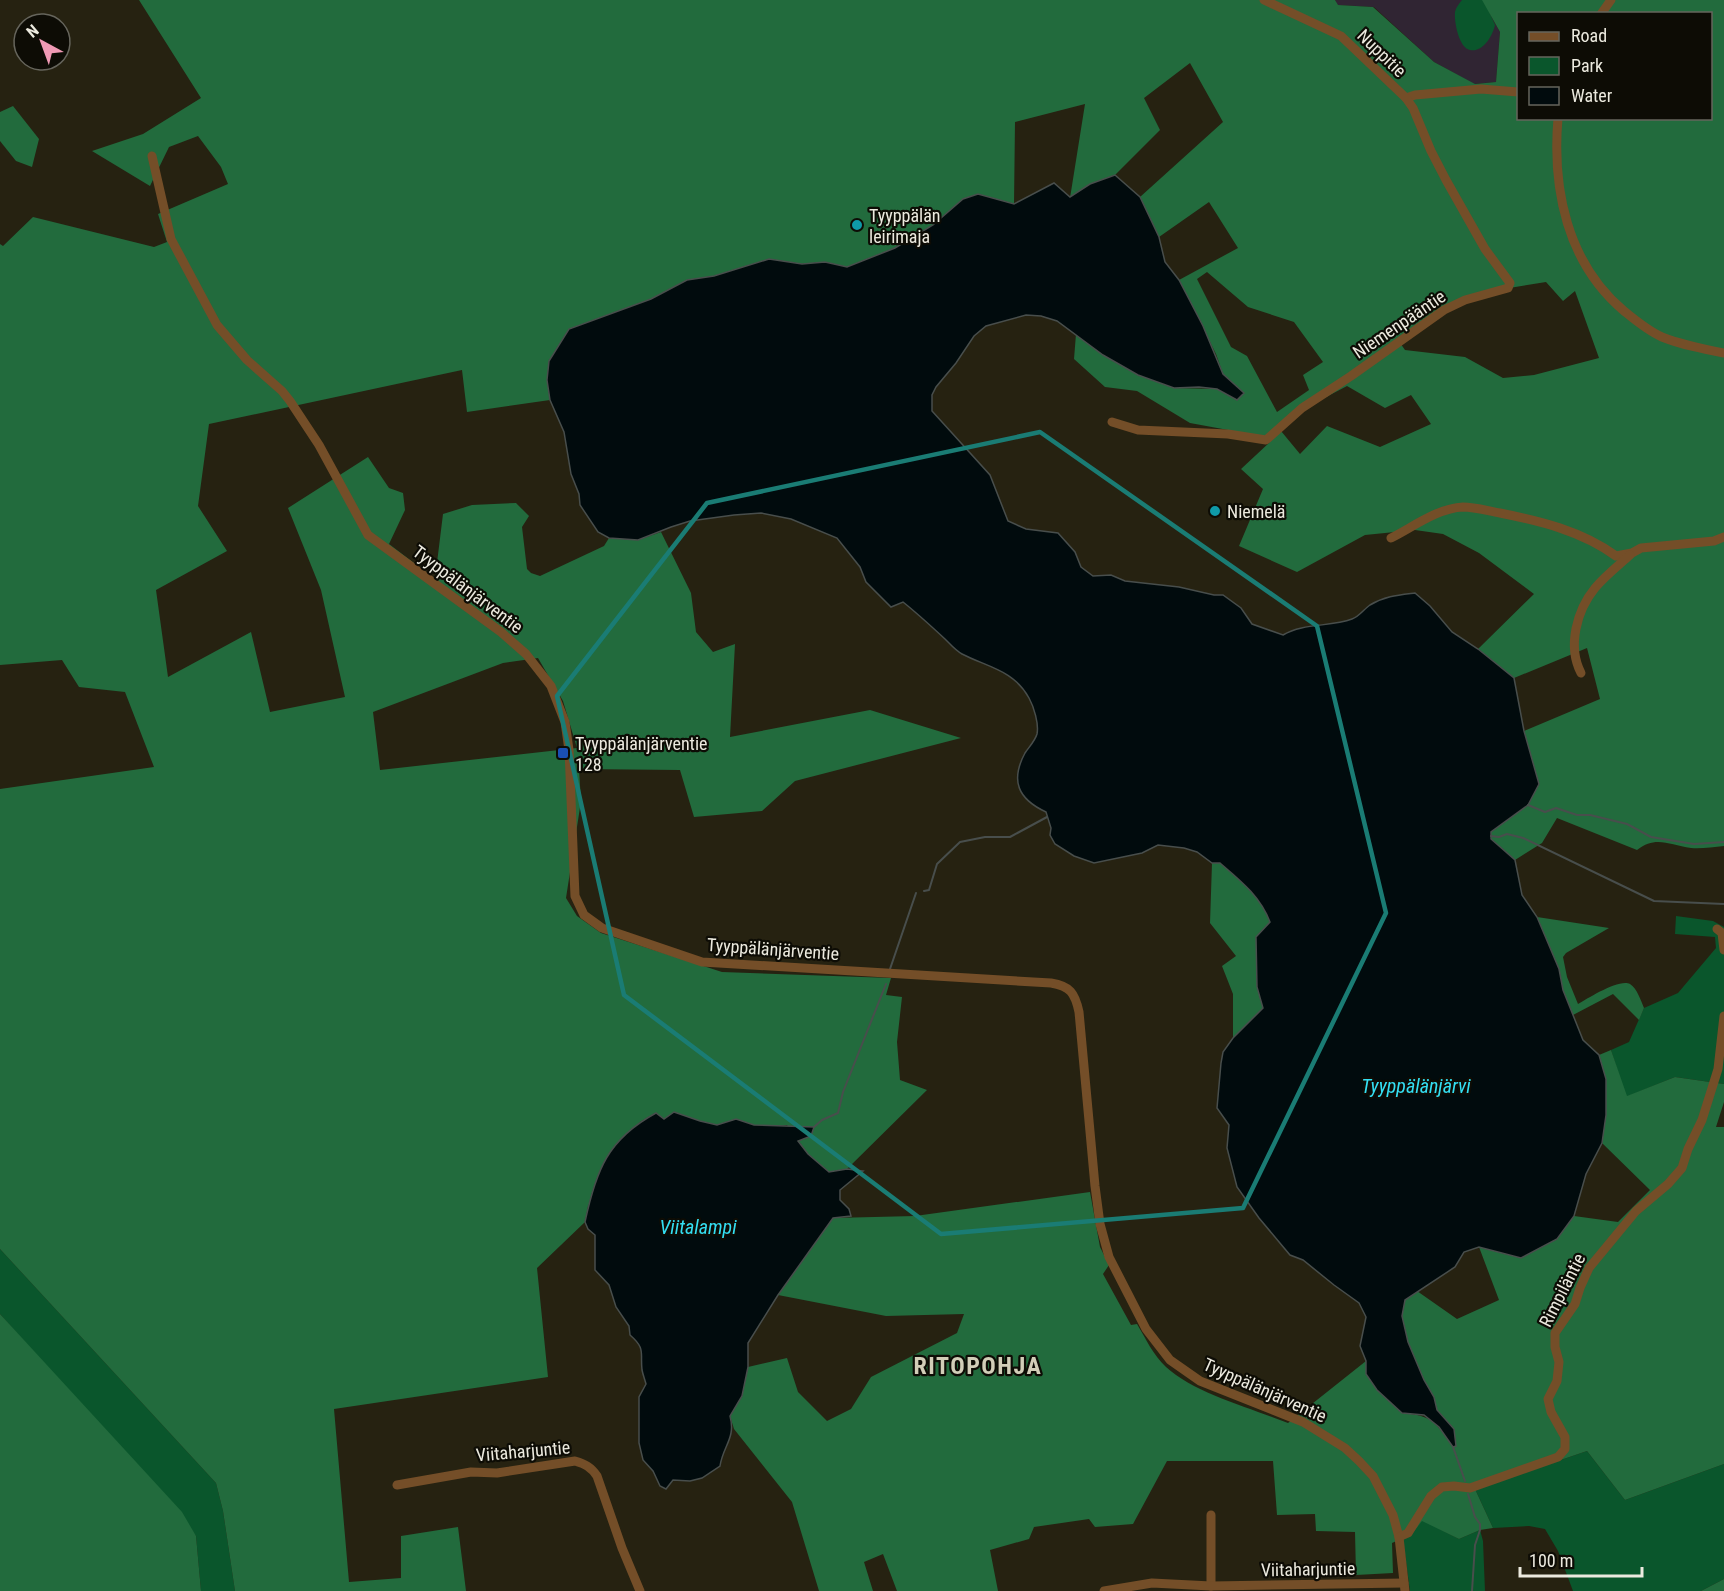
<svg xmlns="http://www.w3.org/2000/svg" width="1724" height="1591" font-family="'Roboto Condensed',sans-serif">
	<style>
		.industrial { fill: #302533 }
		.green { fill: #0a562c }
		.forest { fill: #226b3d; fill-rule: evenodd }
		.water { fill: #010b0d; stroke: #484e4c; stroke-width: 1.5 }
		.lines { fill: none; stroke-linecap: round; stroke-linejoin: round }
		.stream { stroke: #484e4c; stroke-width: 2 }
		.minor { stroke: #744e28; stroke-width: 9 }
		.marked { fill: none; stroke: #1a7c74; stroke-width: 4.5; stroke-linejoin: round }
		.culture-dot { fill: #0f9aa8; stroke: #0d0c05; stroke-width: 2 }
		.transit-dot { fill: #1a4fb4; stroke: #0d0c05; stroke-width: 2 }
		.labels { text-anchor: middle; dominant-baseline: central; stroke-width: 4.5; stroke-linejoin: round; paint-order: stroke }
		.street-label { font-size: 18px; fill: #eceadf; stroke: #0d0c05 }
		.poi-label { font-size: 18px; fill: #eceadf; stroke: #0d0c05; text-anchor: start }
		.water-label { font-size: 20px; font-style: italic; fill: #34dff2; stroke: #0d0c05 }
		.district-label { font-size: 24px; font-weight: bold; letter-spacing: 1.5px; fill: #d2ceb8; stroke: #0d0c05 }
	</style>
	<rect width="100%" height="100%" fill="#262211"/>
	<polygon class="industrial" points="1335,0 1482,0 1500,32 1496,82 1474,84 1434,62 1374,7 1337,5"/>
	<g class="green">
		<path d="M 1462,0 L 1484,0 L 1495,25 C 1493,35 1483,53 1470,50 C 1459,48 1454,22 1455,12 C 1456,7 1459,4 1462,0 Z"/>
		<polygon points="1676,916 1713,921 1724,927 1724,1084 1675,1077 1626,1097 1611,1050 1629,1042 1644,1008 1678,993 1716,948 1715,937 1675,934"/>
		<polygon points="0,1249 216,1483 223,1511 235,1591 201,1591 196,1536 0,1314"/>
		<polygon points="1587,1451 1625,1500 1724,1464 1724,1579 1701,1591 1573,1591 1558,1551 1545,1529 1529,1526 1493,1528 1475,1489"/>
		<polygon points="1422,1520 1459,1539 1480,1530 1483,1541 1485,1591 1410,1591 1403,1540 1412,1534"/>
	</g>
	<g class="forest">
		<path d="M 139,0 L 1335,0 L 1338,5 L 1373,7 L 1434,62 L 1475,84 L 1496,82 L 1500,32 L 1482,0 L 1724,0 L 1724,846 C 1713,847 1701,849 1691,848 C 1669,845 1656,835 1637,850 L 1557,818 L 1542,843 L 1515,860 L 1491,839 L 1491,832 L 1528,805 L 1539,784 L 1524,731 L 1600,699 L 1587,648 L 1514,678 L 1478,649 L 1534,594 L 1479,553 L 1443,534 L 1415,530 L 1365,535 L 1297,572 L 1239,546 L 1263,489 L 1241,469 L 1270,442 L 1266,437 L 1190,423 L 1137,391 L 1105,387 L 1074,359 L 1076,334 L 1103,355 L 1138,375 L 1174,388 L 1217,389 L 1237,399 L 1223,374 L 1216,354 L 1179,280 L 1238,248 L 1209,202 L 1159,237 L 1140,197 L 1223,122 L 1190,63 L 1144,98 L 1160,130 L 1115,175 L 1090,184 L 1070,198 L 1085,104 L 1015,122 L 1014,204 L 978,194 L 963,199 L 933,225 L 895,248 L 847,267 L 825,262 L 802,264 L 769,259 L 714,276 L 687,280 L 651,299 L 570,329 L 547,380 L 550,400 L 467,412 L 462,370 L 209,424 L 198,506 L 227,551 L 156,590 L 168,677 L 251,632 L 270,712 L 345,697 L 321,590 L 288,508 L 368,457 L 389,488 L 403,493 L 405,510 L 389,544 L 435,579 L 443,514 L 472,505 L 516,503 L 529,516 L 522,527 L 527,569 L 531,573 L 540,576 L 604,546 L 609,538 L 638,540 L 661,532 L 691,593 L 696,632 L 713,652 L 735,644 L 730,737 L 870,710 L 961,738 L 795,781 L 762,811 L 694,817 L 680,770 L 579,769 L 581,801 L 566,898 L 577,916 L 601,933 L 722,972 L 891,978 L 886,995 L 902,997 L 897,1042 L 900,1080 L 927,1090 L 847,1169 L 829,1172 L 808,1154 L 787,1125 L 774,1127 L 754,1125 L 736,1119 L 717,1125 L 700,1121 L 664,1119 L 655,1113 L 640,1122 L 588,1206 L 585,1222 L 537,1268 L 548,1377 L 334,1409 L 349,1582 L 401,1578 L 401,1536 L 458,1527 L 466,1591 L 235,1591 L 223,1511 L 216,1483 L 0,1249 L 0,789 L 154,767 L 125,692 L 79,687 L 62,660 L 0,665 L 0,244 L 3,246 L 33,217 L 154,247 L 167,242 L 158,214 L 228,184 L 221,167 L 198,136 L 169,147 L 150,186 L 92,151 L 143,134 L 201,98 ZM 1518,14 L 1710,14 L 1710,118 L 1518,118 ZM 1207,272 L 1248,307 L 1294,322 L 1323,362 L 1303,375 L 1309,390 L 1277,412 L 1247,356 L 1231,347 L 1197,279 ZM 1546,282 L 1563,301 L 1575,291 L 1599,358 L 1534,375 L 1503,378 L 1465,357 L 1405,350 L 1398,340 L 1453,302 L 1497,290 ZM 1347,386 L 1385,408 L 1411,395 L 1431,424 L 1380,447 L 1327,426 L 1300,454 L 1281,431 L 1311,405 ZM 538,658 L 563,701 L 577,748 L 380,770 L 373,712 L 503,663 Z"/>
		<polygon points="13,106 39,139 32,167 16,161 0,141 0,112"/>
		<polygon points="1212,863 1220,863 1251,890 1263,906 1270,922 1257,987 1263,1008 1233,1038 1233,994 1222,966 1236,956 1210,923"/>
		<path d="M 1537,917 L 1609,928 L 1566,953 L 1563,957 L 1567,977 L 1578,1004 C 1588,998 1620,978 1630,984 C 1637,988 1641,1001 1644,1008 L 1639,1020 L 1613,994 L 1573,1015 L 1563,990 L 1559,969 Z"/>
		<path d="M 1611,1050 L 1627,1096 L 1675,1077 L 1724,1084 L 1724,1102 L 1716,1127 L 1724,1127 L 1724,1464 L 1625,1500 L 1587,1451 L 1475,1489 L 1493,1528 L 1480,1530 L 1459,1539 L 1422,1521 L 1412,1534 L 1392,1543 L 1393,1573 L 1356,1575 L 1355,1532 L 1316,1531 L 1315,1514 L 1277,1515 L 1273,1461 L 1167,1461 L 1133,1524 L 1095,1527 L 1089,1519 L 1034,1527 L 1029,1539 L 990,1550 L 998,1591 L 897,1591 L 883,1554 L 864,1562 L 873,1591 L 819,1591 L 792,1502 L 734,1429 L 730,1416 L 742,1396 L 748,1367 L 787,1358 L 798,1392 L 827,1421 L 851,1409 L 871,1377 L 957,1333 L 964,1314 L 886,1316 L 778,1295 L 833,1218 L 915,1216 L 1090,1192 L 1100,1247 L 1109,1265 L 1103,1274 L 1131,1325 L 1137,1324 C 1146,1339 1153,1355 1166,1367 C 1194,1393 1251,1408 1288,1423 L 1366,1361 L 1366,1374 L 1402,1413 C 1434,1416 1435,1422 1453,1447 L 1454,1429 L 1437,1410 L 1434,1397 L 1424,1380 L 1408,1342 L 1402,1316 L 1405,1300 L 1417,1291 L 1457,1319 L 1499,1300 L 1479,1247 L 1521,1258 L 1557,1239 L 1574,1216 L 1618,1222 L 1650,1190 L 1602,1143 C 1607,1111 1608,1087 1599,1055 Z"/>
		<polygon points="0,1314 182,1512 196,1536 201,1591 0,1591"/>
		<polygon points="1724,1579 1724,1591 1701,1591"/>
	</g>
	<g class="water">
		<path d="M 1115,175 L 1140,197 L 1159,237 L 1165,262 L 1179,280 L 1203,326 L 1223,374 L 1244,393 L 1237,400 L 1217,389 L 1199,387 L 1174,388 L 1138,375 L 1103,355 L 1057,321 L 1041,316 L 1026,315 L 986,326 L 974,336 L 956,363 L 936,387 L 932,395 L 932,411 L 990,475 L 1008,521 L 1026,529 L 1058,533 L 1075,552 L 1081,567 L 1093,576 L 1111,575 L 1125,581 L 1179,587 L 1214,595 L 1223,595 L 1241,608 L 1252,624 L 1283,635 C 1303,623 1330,627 1352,619 C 1359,617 1364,609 1370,605 C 1385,596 1399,595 1415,593 L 1430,606 L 1452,632 L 1478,649 L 1514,678 L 1524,731 L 1539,784 L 1528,805 L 1491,832 L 1491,839 L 1515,860 L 1522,895 L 1537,917 L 1559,969 L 1563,990 L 1583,1040 L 1599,1055 L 1606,1079 L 1606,1115 L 1602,1143 L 1586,1174 L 1574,1216 L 1557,1239 L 1521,1258 L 1479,1247 L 1464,1252 L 1455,1267 L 1405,1300 L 1402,1316 L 1408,1342 L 1424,1380 L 1434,1397 L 1437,1410 L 1454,1429 L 1456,1446 L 1453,1447 L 1439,1427 L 1424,1415 L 1402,1413 L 1377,1390 L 1366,1374 L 1366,1361 L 1360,1346 L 1366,1317 L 1359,1303 L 1334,1285 L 1303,1260 L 1290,1255 L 1259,1218 L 1237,1187 L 1227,1148 L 1229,1125 L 1217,1108 L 1221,1063 L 1223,1052 L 1233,1038 L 1263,1008 L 1257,987 L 1256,937 L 1270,922 C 1260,896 1241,881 1220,863 L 1212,863 L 1197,852 L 1184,848 L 1158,845 L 1142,853 L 1094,863 L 1074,856 L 1055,844 L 1050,835 L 1051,828 L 1046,812 C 1018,799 1010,781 1025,753 C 1029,747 1035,741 1037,734 C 1039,724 1034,707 1029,698 C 1014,670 987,667 962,654 C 956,651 950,644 945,639 C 931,626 918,614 903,602 L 891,607 L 866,582 L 860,567 L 837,538 L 791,519 L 761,513 L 734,515 L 690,521 L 671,527 L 638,540 L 609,538 L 598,532 L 580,505 L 579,494 L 571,474 L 564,432 L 550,400 L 547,380 L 549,361 L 569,329 L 651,299 L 687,280 L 714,276 L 769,259 L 802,264 L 825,262 L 847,267 L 895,248 L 933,225 L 963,199 L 978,194 L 1014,204 L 1054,183 L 1070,197 L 1090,184 Z"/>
		<path d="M 674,1112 L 700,1121 L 717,1125 L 736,1119 L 754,1125 L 814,1127 L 811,1136 L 798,1141 L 808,1154 L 829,1172 L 847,1169 L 863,1171 L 840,1190 L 840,1200 L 849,1209 L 851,1216 L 833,1218 L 778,1295 L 748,1343 L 748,1367 L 742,1396 L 730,1416 C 736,1438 723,1446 720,1466 L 702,1478 L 690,1481 L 673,1480 L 666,1489 L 660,1486 L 653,1471 L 643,1460 L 639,1443 L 639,1397 L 646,1384 C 645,1380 643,1375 642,1370 C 640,1352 646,1349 630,1335 L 629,1326 L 616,1307 L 609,1285 L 595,1270 L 595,1235 L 588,1229 L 585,1222 C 596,1170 608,1139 656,1113 L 664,1119 Z"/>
	</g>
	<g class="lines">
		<g class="stream">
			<polyline points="1528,805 1545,812 1556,808 1577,815 1590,815 1627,824 1651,837 1694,844 1724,842"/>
			<polyline points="1491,836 1499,837 1507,834 1523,838 1654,901 1724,904"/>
			<polyline points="924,891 929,890 937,864 960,842 985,837 1010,837 1047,817"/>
			<polyline points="890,969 916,893"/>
			<polyline points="814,1127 822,1120 838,1113 843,1092 886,984"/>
			<polyline points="1453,1447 1465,1481"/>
			<polyline points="1468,1494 1475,1517 1480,1524 1480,1530 1475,1545 1472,1591"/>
		</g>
		<g class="minor">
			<polyline points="1601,14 1611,0"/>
			<polyline points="1406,98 1415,95 1481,89 1518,92"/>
			<path d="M 1558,118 C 1552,189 1567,263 1624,311 C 1635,320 1648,331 1662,337 C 1682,345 1703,349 1724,353"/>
			<path d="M 152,156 L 171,239 L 217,325 L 247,360 L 282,391 L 290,401 L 319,445 L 368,535 L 501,632 L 526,654 L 551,686 L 565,722 L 569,750 L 575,896 L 584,915 L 602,928 L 702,962 L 1051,983 C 1070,986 1075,993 1079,1012 L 1095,1186 L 1100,1224 L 1109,1257 L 1146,1329 L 1170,1360 L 1200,1381 L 1303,1422 L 1345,1448 L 1359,1461 L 1373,1476 L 1393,1515 L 1399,1537 L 1405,1591"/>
			<polyline points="1112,422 1138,430 1228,434 1266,440 1302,408 1351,376 1444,310 1465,300 1508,288 1510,283 1485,249 1446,180 1431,151 1413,108 1406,98 1341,36 1264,0"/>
			<path d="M 1391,538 C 1413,527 1438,508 1463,507 C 1475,507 1488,511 1500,513 C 1540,521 1582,531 1616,556 L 1632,553 L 1641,548 L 1714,541 L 1724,537"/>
			<path d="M 1581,673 C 1567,646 1577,610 1595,588 C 1605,576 1619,565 1630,555"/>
			<polyline points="1717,929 1722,933 1724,950"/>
			<path d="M 397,1485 L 471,1472 L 497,1473 L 575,1461 C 585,1464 591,1467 597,1476 L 622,1548 L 640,1591"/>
			<polyline points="1211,1515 1211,1586"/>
			<polyline points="1399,1537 1408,1533 1431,1496 1442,1487 1454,1486 1470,1488 1558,1457 1565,1449 1565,1437 1551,1412 1548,1399 1557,1381 1559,1362 1555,1347 1555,1333 1575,1304 1580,1288 1589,1268 1636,1211 1668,1184 1682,1168 1688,1149 1702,1120 1718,1069 1724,1016"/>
			<polyline points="1104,1591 1152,1583 1211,1586 1404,1583"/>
		</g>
	</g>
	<path class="marked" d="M 1040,432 L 1317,626 L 1386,913 L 1243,1208 L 941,1234 L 624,995 L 557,696 L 707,503 Z"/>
	<g class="culture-dot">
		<circle cx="857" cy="225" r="6"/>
		<circle cx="1215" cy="511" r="6"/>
	</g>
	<rect class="transit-dot" x="557" y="747" width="12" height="12" rx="3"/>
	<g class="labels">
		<g class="street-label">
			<text transform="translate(1382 53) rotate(44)">Nuppitie</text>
			<text transform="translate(1399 324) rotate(-34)">Niemenpääntie</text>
			<text transform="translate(468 589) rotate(37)">Tyyppälänjärventie</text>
			<text transform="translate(773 949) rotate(4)">Tyyppälänjärventie</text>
			<text transform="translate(1562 1290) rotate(-63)">Rimpiläntie</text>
			<text transform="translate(1265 1390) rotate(24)">Tyyppälänjärventie</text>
			<text transform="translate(523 1451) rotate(-5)">Viitaharjuntie</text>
			<text transform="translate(1308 1569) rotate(-1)">Viitaharjuntie</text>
		</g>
		<g class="poi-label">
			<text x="869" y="215">Tyyppälän<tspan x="869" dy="21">leirimaja</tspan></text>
			<text x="1227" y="511">Niemelä</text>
			<text x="575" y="743">Tyyppälänjärventie<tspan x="575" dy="21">128</tspan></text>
		</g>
		<g class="water-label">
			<text x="1416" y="1086">Tyyppälänjärvi</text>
			<text x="698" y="1227">Viitalampi</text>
		</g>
		<g class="district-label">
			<text x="978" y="1366">RITOPOHJA</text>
		</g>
	</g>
	<rect x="1517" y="12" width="195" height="108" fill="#0d0c05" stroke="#66655c" stroke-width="1.5"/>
	<rect x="1529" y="32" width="30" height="9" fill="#744e28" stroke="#66655c" stroke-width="1.5"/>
	<text x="1571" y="42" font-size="18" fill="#eceadf">Road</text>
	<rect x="1529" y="57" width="30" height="18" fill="#0a562c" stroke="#66655c" stroke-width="1.5"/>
	<text x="1571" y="72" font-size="18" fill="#eceadf">Park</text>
	<rect x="1529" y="87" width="30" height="18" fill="#010b0d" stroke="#66655c" stroke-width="1.5"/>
	<text x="1571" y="102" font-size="18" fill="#eceadf">Water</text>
	<g transform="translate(42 42) rotate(319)"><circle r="28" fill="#0d0c05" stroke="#66655c" stroke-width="1.5"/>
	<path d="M0-4.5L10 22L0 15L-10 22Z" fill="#f09ab5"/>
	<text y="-9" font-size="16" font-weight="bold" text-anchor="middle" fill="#eceadf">N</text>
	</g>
	<path d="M1520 1567v9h122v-9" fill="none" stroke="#eceadf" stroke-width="3"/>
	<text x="1529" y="1567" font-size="18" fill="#eceadf" stroke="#0d0c05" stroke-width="4.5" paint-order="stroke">100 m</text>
</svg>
